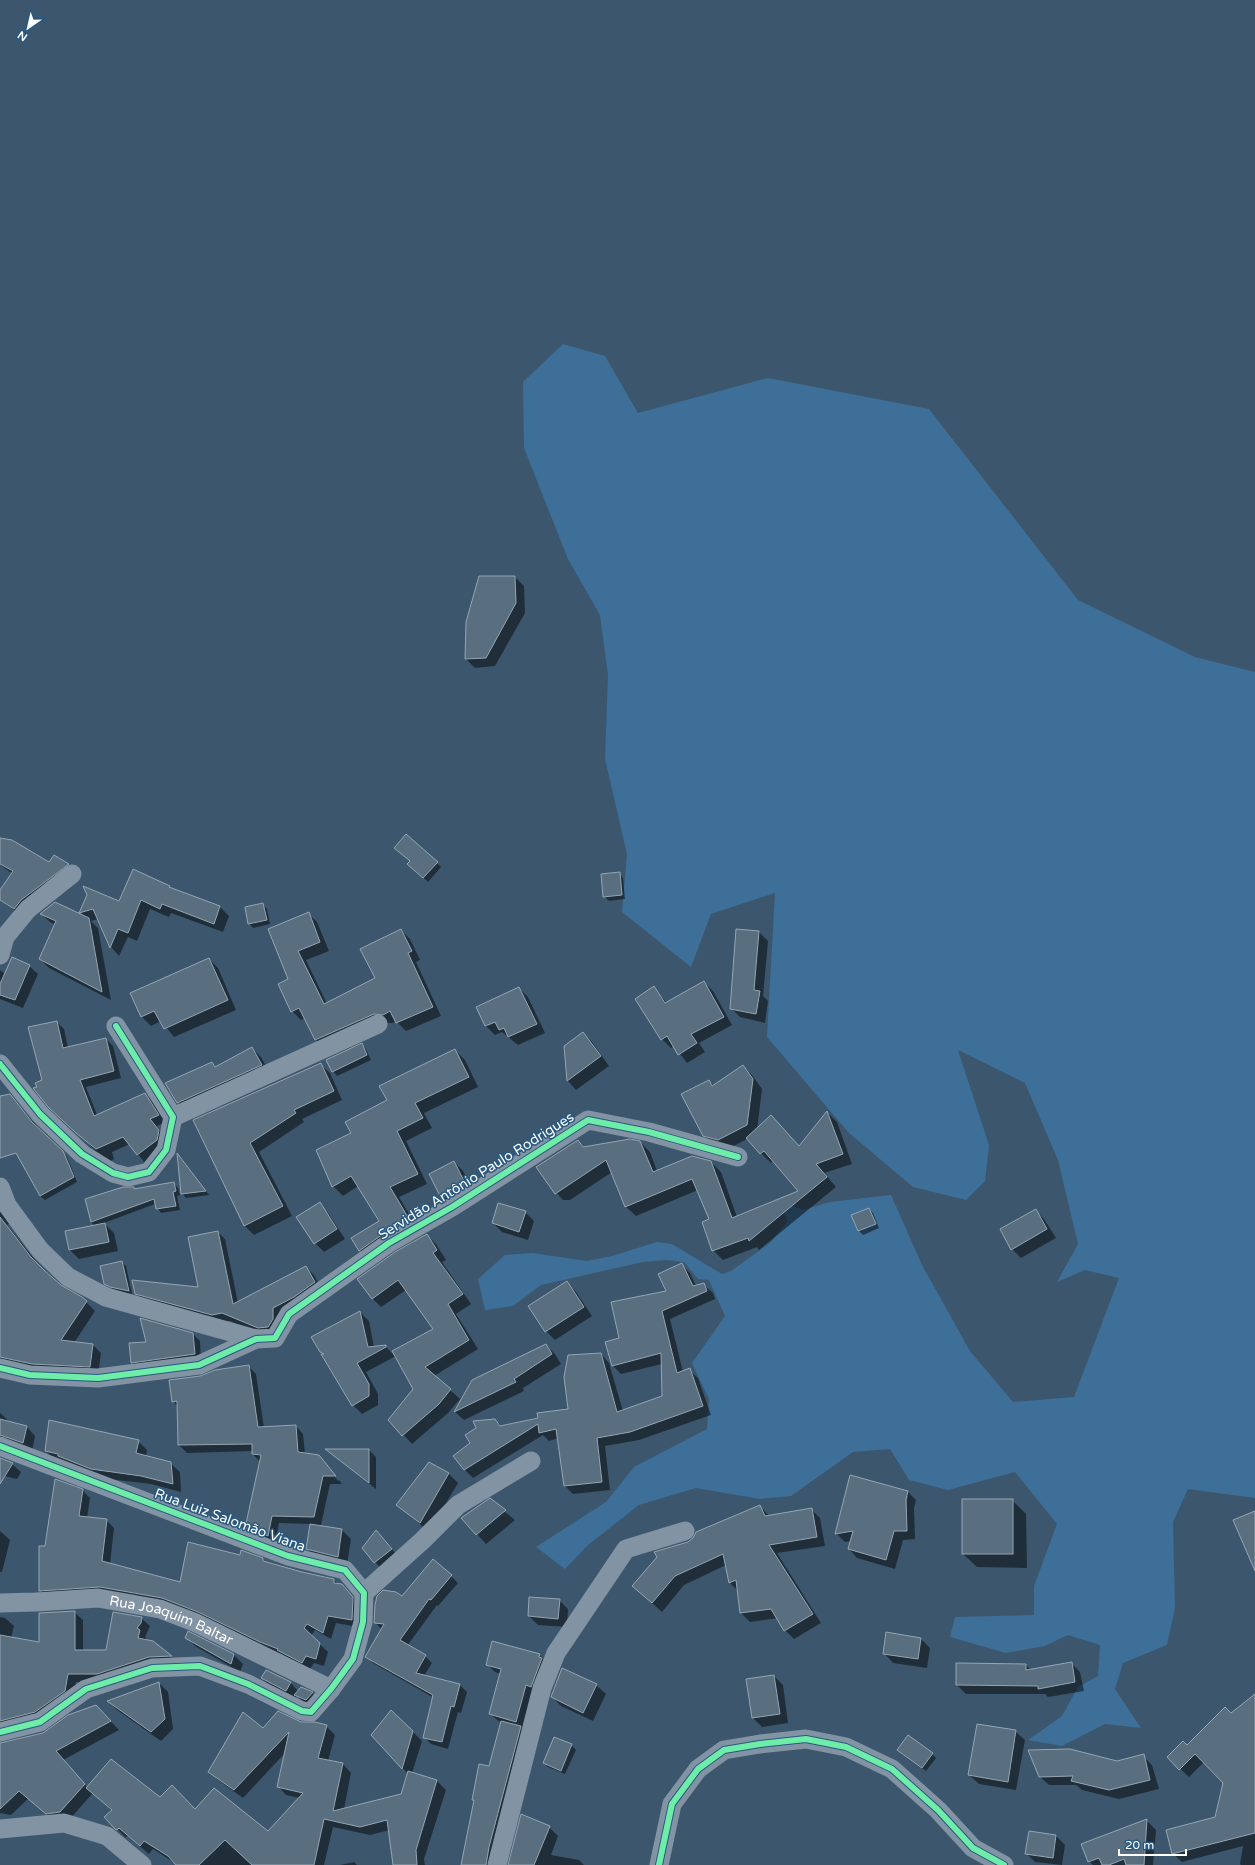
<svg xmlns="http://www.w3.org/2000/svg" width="1255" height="1865" font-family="'Varela Round',sans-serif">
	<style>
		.green { fill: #3d6f98 }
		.shadow { fill: #0007; fill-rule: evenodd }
		.building { fill: #596f80; stroke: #95a5b2 }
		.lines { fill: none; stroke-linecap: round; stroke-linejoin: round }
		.minor { stroke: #8293a3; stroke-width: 19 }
		.cycleway-casing { stroke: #285981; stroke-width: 8 }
		.cycleway { stroke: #6deda7; stroke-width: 6 }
		.labels { text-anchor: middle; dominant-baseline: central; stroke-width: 3; stroke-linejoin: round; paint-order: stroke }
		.street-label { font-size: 14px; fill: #fff; stroke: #285981 }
	</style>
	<rect width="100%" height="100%" fill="#3c576d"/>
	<polygon class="green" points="563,344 605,356 638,413 768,378 929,409 1078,600 1195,657 1255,672 1255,1498 1188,1489 1173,1522 1175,1608 1167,1645 1123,1663 1115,1689 1141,1728 1105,1724 1062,1746 1028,1740 1062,1716 1078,1687 1098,1676 1100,1645 1068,1635 1045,1646 1006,1653 950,1637 955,1617 1034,1615 1034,1586 1057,1524 1015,1472 948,1490 909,1480 890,1449 853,1452 791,1496 760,1499 696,1488 639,1505 588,1545 565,1569 536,1547 606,1502 634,1467 707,1429 709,1399 692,1363 725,1316 709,1280 698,1279 684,1262 667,1260 643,1262 541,1285 513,1306 485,1310 478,1279 505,1255 532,1253 587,1261 612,1256 657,1242 672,1244 722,1274 731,1271 770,1243 788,1221 778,1200 803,1210 830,1202 891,1195 922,1265 970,1351 1013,1402 1074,1397 1119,1278 1085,1270 1057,1282 1078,1244 1058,1160 1025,1083 958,1050 989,1145 985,1181 966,1200 913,1187 849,1133 767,1037 775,893 711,914 691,967 622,912 627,854 605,759 608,675 600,615 568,559 524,448 523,382"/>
	<g class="shadow">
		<polygon points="479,577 515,577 524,586 525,613 495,666 475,668 466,659"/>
		<polygon points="0,839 50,864 68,865 77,873 23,917 0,900 0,892 13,874 0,865"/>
		<polygon points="437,863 441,867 428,882 413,868"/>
		<polygon points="134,871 172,889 220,907 229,916 223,932 171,913 169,917 150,909 137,941 128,937 119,956 111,947 98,919 91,921 98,928 111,1000 49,968 40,959 56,925 50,922 41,914 85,917 81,913 88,895 119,902"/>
		<polygon points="619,873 623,878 625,899 609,901 604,896"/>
		<polygon points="263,905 267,909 270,924 253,928 249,923"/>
		<polygon points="308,913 317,922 329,951 306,960 327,1004 376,979 401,930 410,939 420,960 416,962 441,1016 406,1031 396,1021 393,1023 383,1023 325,1049 316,1040 305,1018 301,1020 292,1011 289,979"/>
		<polygon points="759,932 768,941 763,996 768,1001 765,1023 740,1017 731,1008"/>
		<polygon points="209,959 218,968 236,1010 174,1037 161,1021 151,1026 141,1016"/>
		<polygon points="29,966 38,974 23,1008 0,999 0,970 5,974"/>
		<polygon points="704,982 713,991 732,1025 699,1043 705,1052 687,1063 674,1046 671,1048 662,1039 637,999 654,988 667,1003"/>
		<path d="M 519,988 L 528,997 L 545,1033 L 518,1045 L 502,1032 L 495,1035 L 486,1026 L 477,1008 ZM 500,1020 L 488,1026 L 488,1024 Z"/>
		<polygon points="57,1022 64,1029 68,1048 106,1039 113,1046 121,1078 86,1087 97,1115 145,1094 152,1101 165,1122 157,1126 166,1138 164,1147 144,1162 130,1144 112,1152 114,1159 111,1161 97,1152 71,1127 38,1087 43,1080"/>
		<polygon points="583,1033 592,1042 609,1066 576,1090 568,1081 565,1046"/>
		<polygon points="362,1045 366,1049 371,1060 337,1076 333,1071"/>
		<polygon points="252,1048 261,1057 270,1074 187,1112 178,1102 212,1063 216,1067"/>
		<polygon points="455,1050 465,1060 478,1087 424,1113 432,1128 406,1141 427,1184 399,1197 418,1229 369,1260 360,1250 380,1221 358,1186 343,1196 333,1186 317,1151 353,1134 388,1100"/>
		<polygon points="320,1064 330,1073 342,1100 302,1119 304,1122 259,1152 292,1216 254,1235 245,1226 194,1120"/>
		<polygon points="743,1066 752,1075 762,1089 757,1130 800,1147 827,1112 837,1122 852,1164 824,1173 836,1187 759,1250 757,1247 723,1260 713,1250 710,1220 698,1190 636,1216 626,1207 612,1172 570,1200 563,1200 554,1190 578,1141 585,1148 640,1142 650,1152 657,1171 711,1162 721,1172 737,1217 799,1192 773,1161 771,1163 747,1139 728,1149 713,1145 704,1135 709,1081 714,1086"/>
		<polygon points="10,1095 41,1131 0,1147 0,1097"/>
		<polygon points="49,1139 67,1157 77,1182 45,1200 40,1196"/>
		<polygon points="181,1158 209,1195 186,1198 182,1193"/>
		<polygon points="454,1162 463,1171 475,1194 451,1207 442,1198 430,1174"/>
		<polygon points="174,1184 178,1188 180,1195 177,1196 180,1210 161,1213 155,1204 104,1223 114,1233 118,1251 79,1259 70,1250 95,1226 91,1222 133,1188 135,1190"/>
		<polygon points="319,1203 328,1213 345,1239 324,1252 315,1243"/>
		<polygon points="0,1205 9,1224 7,1225 40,1266 60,1286 82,1298 95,1311 74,1343 92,1344 101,1353 98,1375 0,1363"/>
		<polygon points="869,1209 873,1213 879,1228 863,1235 858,1230"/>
		<polygon points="1035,1210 1044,1219 1056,1238 1021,1258 1012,1249"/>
		<polygon points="525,1212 534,1221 528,1240 502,1232 493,1223"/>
		<polygon points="218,1232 225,1239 238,1303 306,1267 314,1275 322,1290 267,1335 230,1321 220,1322 144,1301 136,1293 200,1288"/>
		<polygon points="427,1235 436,1244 446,1260 442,1262 471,1304 456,1314 478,1349 434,1376 460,1399 448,1413 412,1444 392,1422 414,1389 396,1356 366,1372 378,1394 378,1405 362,1414 353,1405 321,1352 360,1312 369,1321 374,1347 385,1346 395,1356 434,1330 406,1290 381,1307 372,1298"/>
		<polygon points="121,1262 126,1266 132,1294 115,1291 105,1283"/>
		<polygon points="682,1265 690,1273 696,1286 704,1285 713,1293 715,1299 670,1319 683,1372 689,1370 698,1378 711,1415 639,1440 605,1446 610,1490 573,1494 565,1486 559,1438 549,1441 543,1435 473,1478 465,1470 454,1456 471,1443 495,1420 502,1426 569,1410 601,1354 609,1363 623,1411 663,1397 662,1364 621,1374 613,1366 620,1339 668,1292"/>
		<polygon points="567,1283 576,1292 592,1316 555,1340 546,1331"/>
		<polygon points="193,1334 200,1341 201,1361 138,1369 132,1362"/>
		<polygon points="546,1345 555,1354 561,1364 523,1388 524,1391 464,1420 455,1412 472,1381"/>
		<polygon points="248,1366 256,1374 264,1428 296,1426 303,1434 305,1454 319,1456 338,1481 339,1480 342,1484 330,1484 321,1525 314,1525 314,1526 342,1530 351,1539 347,1565 316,1558 307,1549 311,1524 279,1523 275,1543 254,1535 246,1528 260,1462 253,1454 253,1451 187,1453 179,1445 178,1407 173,1401 201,1377"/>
		<polygon points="0,1413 11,1423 27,1427 35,1436 32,1451 0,1448"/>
		<polygon points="138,1441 147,1450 146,1456 170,1463 180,1472 181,1492 151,1484 100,1478 55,1460 46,1451"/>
		<polygon points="327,1450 369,1450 376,1457 376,1489"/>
		<polygon points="0,1458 12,1464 21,1472 17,1479 0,1475"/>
		<polygon points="430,1463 449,1474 458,1483 429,1532 397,1504"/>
		<polygon points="82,1490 90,1498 87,1518 106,1520 114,1528 110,1564 181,1583 241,1556 263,1559 266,1563 302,1573 334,1580 339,1585 342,1585 360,1605 359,1627 336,1623 331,1639 315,1630 311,1636 328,1652 324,1666 314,1663 310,1669 286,1658 282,1654 268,1649 207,1619 48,1598 40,1590 46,1547"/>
		<path d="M 908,1492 L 916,1500 L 914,1508 L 915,1539 L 903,1540 L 895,1569 L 857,1558 L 849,1549 L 851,1541 L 845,1542 L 836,1533 ZM 906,1496 L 908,1496 L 906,1504 Z"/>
		<polygon points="490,1500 515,1520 486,1544 463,1518"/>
		<polygon points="1012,1500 1026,1514 1027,1568 977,1567 963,1554"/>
		<polygon points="760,1506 769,1516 811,1509 820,1518 825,1546 777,1553 821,1623 794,1639 785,1630 778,1618 750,1622 741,1613 738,1591 730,1583 726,1565 684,1585 662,1612 633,1586 689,1542"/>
		<polygon points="0,1531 10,1540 2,1572 0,1572"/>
		<polygon points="377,1531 400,1559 384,1572 363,1548"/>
		<polygon points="451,1576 458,1583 438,1606 437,1605 407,1646 425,1656 432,1663 424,1676 460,1685 467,1692 461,1713 458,1712 448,1749 431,1744 424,1737 434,1698 373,1663 367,1656 382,1630 375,1622 402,1598"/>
		<polygon points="559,1600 568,1609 567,1627 538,1625 529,1616"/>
		<polygon points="74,1612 83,1620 83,1651 107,1651 141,1618 150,1626 145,1637 148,1641 153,1642 179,1664 106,1682 76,1682 73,1699 0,1734 0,1617 5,1618 14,1626 11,1638 40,1644"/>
		<polygon points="186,1637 234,1655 243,1664 240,1672 195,1646"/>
		<polygon points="921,1639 930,1648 927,1668 893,1663 884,1653"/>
		<polygon points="540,1655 548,1663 495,1865 462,1865 475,1801 473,1799 489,1767 501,1723 490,1714 501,1674 495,1672 487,1664"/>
		<polygon points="1071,1663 1080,1672 1084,1691 1048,1697 1045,1694 966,1694 957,1685 1026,1665 1031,1670"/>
		<polygon points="563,1669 596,1685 606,1694 593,1721 561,1706 552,1697"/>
		<polygon points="774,1676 783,1685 788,1723 762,1727 753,1718"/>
		<polygon points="262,1678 290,1682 298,1691 301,1688 312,1693 321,1702 304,1703 297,1696 295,1699 271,1687"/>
		<polygon points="159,1683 168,1692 173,1729 161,1741 117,1710 109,1702"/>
		<polygon points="1255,1696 1255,1865 1241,1865 1240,1864 1243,1846 1182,1862 1173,1854 1167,1831 1216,1818 1224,1782 1204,1762 1189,1777 1168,1757 1187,1747"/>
		<polygon points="96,1706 119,1730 63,1760 88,1788 160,1799 268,1832 300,1798 286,1795 278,1786 285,1753 243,1798 218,1780 209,1771 263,1729 300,1723 326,1726 335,1735 328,1761 343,1764 351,1773 344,1809 402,1795 408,1774 372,1734 413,1732 422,1741 412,1773 437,1781 446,1790 424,1859 425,1865 394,1865 390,1830 370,1835 333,1827 324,1865 178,1865 153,1849 149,1854 128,1836 125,1837 106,1817 112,1811 93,1793 69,1820 55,1822 29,1798 11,1815 0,1813 0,1743 43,1734"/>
		<polygon points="1015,1731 1025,1740 1016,1790 979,1784 969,1775"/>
		<polygon points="571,1745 576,1750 565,1774 548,1767 544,1763"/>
		<polygon points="902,1754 932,1754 936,1758 926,1771"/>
		<polygon points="1143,1756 1152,1765 1159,1789 1119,1799 1082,1790 1076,1785 1049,1785 1039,1776 1117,1762"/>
		<polygon points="1147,1821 1156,1830 1153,1865 1093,1865 1089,1861"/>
		<polygon points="549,1827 558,1836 551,1855 579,1860 584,1865 526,1865"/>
		<polygon points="1029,1832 1056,1836 1065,1845 1062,1865 1035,1862 1026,1853"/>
		<polygon points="354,1862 357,1865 340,1865"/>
	</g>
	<g class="building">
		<polygon points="479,576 515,576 516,603 486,658 465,659 466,622"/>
		<polygon points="406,834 438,862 423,878 407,864 410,861 394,848"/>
		<polygon points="0,838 12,840 49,862 54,855 69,864 21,900 14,909 0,900 0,890 13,871 0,864"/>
		<polygon points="133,869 170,886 169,887 220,906 214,924 162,904 160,909 141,900 128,933 118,929 110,948 93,909 79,913 87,895 83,886 119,901"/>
		<polygon points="620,872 622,895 603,897 601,874"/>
		<polygon points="55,902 89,918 102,992 39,959 56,921 40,914"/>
		<polygon points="263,903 267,920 248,924 245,907"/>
		<polygon points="309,912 320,942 298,951 324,1004 375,978 360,949 401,929 412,951 408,953 433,1007 396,1023 390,1011 383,1015 374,1014 315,1040 299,1008 291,1012 278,984 288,979 268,929"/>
		<polygon points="736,929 759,931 754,990 760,991 756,1014 730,1009"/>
		<polygon points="12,957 30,965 15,1000 0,995 0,984"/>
		<polygon points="209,958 228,1000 164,1029 154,1011 141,1017 130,993"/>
		<polygon points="704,981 724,1017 691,1034 697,1043 678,1055 667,1036 661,1040 635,999 654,986 665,1003"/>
		<polygon points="519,987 537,1024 508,1037 504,1028 499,1030 495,1022 485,1026 476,1007"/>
		<polygon points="57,1021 63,1048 106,1038 114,1071 80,1080 94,1116 145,1093 159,1115 150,1119 159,1130 157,1140 137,1155 123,1137 96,1149 76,1133 48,1107 33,1088 37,1087 35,1083 42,1080 28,1027"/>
		<polygon points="583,1032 601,1056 567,1081 564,1046"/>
		<polygon points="362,1043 367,1055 332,1072 326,1060"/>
		<polygon points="252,1047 262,1065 177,1103 165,1083 212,1062 215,1067"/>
		<polygon points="455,1049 469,1077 415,1103 423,1118 397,1131 418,1174 390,1187 409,1219 383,1234 359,1251 351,1238 379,1221 351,1176 332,1187 316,1150 351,1133 345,1122 387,1100 379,1086"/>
		<polygon points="321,1063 334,1091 294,1110 296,1113 250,1143 283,1206 244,1226 193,1120"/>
		<polygon points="743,1065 753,1079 747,1125 718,1140 703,1136 681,1094 709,1080 712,1086"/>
		<polygon points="10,1094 32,1122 63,1151 74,1177 40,1196 16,1153 0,1158 0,1096"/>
		<polygon points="827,1111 843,1154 816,1164 827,1177 749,1241 748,1238 712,1251 702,1222 709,1219 692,1179 625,1207 606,1160 555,1194 536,1167 578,1140 583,1147 630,1139 640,1141 653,1172 692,1156 711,1161 732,1218 798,1191 764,1151 760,1154 746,1138 771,1115 799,1146"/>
		<polygon points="177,1153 206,1191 181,1194"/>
		<polygon points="454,1161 466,1185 441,1198 429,1174"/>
		<polygon points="174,1182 176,1191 173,1192 176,1206 156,1209 154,1199 91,1222 85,1199 123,1187 134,1187 134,1189"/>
		<polygon points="320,1202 337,1229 314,1244 296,1217"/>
		<polygon points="498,1203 526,1211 519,1232 492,1223"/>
		<polygon points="869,1208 876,1224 858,1231 851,1215"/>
		<polygon points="1036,1209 1047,1229 1011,1250 1000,1229"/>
		<polygon points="0,1217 31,1257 46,1272 61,1285 82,1297 87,1301 61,1340 93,1344 90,1367 32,1364 0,1357"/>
		<polygon points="105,1223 109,1242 69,1250 65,1231"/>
		<polygon points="218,1231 233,1304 306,1266 315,1282 294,1297 273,1308 273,1319 268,1327 258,1328 222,1313 212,1315 135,1294 132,1280 198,1287 188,1237"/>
		<polygon points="427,1234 437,1250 433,1253 463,1294 448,1304 469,1340 425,1367 451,1389 439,1404 402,1436 388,1420 413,1389 392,1351 433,1329 398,1280 372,1299 357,1279 395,1252"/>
		<polygon points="122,1261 129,1291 110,1287 104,1284 100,1266"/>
		<polygon points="682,1263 693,1286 704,1283 707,1291 662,1311 677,1373 690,1368 703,1406 630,1432 597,1438 602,1482 564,1486 556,1429 539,1433 538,1424 464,1470 453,1456 470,1443 465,1435 476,1428 473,1421 495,1419 500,1426 538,1418 537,1413 568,1409 564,1377 568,1355 601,1353 617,1412 662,1396 661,1353 612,1366 605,1342 619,1338 611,1302 666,1291 658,1274"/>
		<polygon points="567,1281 584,1307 545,1332 528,1306"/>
		<polygon points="360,1311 368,1347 386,1345 386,1347 357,1363 369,1384 369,1396 352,1406 321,1354 324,1354 320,1352 311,1337"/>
		<polygon points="140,1318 193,1333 195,1354 131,1363 129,1343 146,1342"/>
		<polygon points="546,1344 552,1354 514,1379 516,1382 454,1412 472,1380"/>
		<polygon points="249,1365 258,1427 296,1425 298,1452 319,1455 336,1476 323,1476 314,1517 272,1516 268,1536 245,1528 261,1455 252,1454 252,1444 178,1445 177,1401 172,1402 169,1380 200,1376 215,1370"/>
		<polygon points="0,1419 27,1426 23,1443 0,1435"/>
		<polygon points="49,1420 139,1440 136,1453 171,1462 173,1484 141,1476 91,1469 58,1456 58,1454 45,1451"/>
		<polygon points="325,1449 369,1449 369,1483"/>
		<polygon points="0,1458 13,1463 0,1484"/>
		<polygon points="429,1462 449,1473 420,1523 396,1505"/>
		<polygon points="850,1475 908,1491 906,1499 907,1531 894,1531 886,1560 848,1549 853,1531 835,1534"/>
		<polygon points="55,1479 83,1489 79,1516 107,1519 102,1561 180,1582 188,1542 240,1555 241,1550 263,1558 263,1561 302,1572 334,1579 334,1583 342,1584 353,1597 352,1620 328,1616 323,1633 307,1624 304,1628 320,1643 316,1659 306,1656 302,1663 277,1650 278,1649 260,1642 198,1612 162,1598 100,1587 39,1591 39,1546 45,1546"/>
		<polygon points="490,1498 506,1510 476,1535 461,1518"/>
		<rect x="962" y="1499" width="51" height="55"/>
		<polygon points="760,1505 765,1516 812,1508 817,1537 769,1545 813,1614 784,1631 771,1609 740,1613 736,1580 729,1583 723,1554 675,1576 652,1603 632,1586 657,1557 654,1552 688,1542 693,1538 696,1532"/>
		<polygon points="1255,1511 1255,1571 1233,1520"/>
		<polygon points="310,1524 342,1529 338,1557 306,1549"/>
		<polygon points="376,1530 392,1549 374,1563 362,1548"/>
		<polygon points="433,1559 452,1575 431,1600 429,1599 400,1640 426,1655 416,1673 460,1684 454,1707 451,1706 442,1742 423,1738 433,1695 365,1657 384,1624 374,1623 375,1605 377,1596 383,1590 396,1592 402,1596"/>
		<polygon points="529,1597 560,1599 558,1619 528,1616"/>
		<polygon points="75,1611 75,1650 106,1650 113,1612 142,1617 141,1623 137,1628 140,1630 138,1638 153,1641 172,1656 149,1657 97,1674 68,1674 65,1691 35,1712 0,1721 0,1635 39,1642 39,1613"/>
		<polygon points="188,1631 234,1654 231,1664 185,1638"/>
		<polygon points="886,1632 921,1638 918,1659 883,1654"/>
		<polygon points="492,1641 540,1654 539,1657 542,1658 531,1687 526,1685 516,1722 489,1714 501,1669 486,1665"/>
		<polygon points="1072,1662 1075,1682 1038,1689 1038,1686 956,1685 956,1663 1026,1664 1026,1670"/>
		<polygon points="562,1668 597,1684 583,1713 551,1697"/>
		<polygon points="266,1670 291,1682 286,1691 261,1678"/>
		<polygon points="774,1675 780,1714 752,1718 746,1679"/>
		<polygon points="159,1682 165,1719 151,1732 107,1701"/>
		<polygon points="301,1687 313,1692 306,1700 294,1695"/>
		<polygon points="1255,1694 1255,1833 1172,1854 1166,1830 1215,1817 1223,1783 1195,1754 1179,1770 1167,1757 1183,1741 1187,1745 1225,1707 1231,1713"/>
		<polygon points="96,1705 111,1721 56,1751 85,1784 60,1812 46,1814 19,1791 0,1809 0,1743 43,1733 68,1715"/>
		<polygon points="391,1710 413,1731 402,1769 371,1735"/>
		<polygon points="278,1711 301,1722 315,1722 327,1725 318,1758 343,1763 333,1811 401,1794 408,1771 437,1780 416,1850 417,1865 393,1865 387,1820 360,1827 324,1819 314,1865 252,1865 225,1840 199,1865 176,1865 168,1856 144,1841 140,1846 119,1828 117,1830 115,1829 104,1817 112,1810 86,1788 111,1759 160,1797 172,1785 195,1809 214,1788 268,1831 303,1793 277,1787 289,1732 234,1790 208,1772 243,1712 263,1728"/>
		<polygon points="501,1721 521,1726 489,1847 486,1865 461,1865 474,1800 472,1800 479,1764 489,1766"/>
		<polygon points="977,1724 1016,1730 1008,1782 968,1775"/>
		<polygon points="908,1735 933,1753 922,1768 897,1750"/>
		<polygon points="554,1737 572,1744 561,1771 543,1763"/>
		<polygon points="1070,1749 1117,1761 1144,1754 1150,1780 1109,1790 1071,1781 1073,1776 1039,1777 1028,1750"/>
		<polygon points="521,1814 550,1826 534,1865 508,1865"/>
		<polygon points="1147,1819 1144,1865 1126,1865 1124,1859 1109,1865 1102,1865 1099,1858 1088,1862 1081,1844"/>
		<polygon points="1029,1831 1056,1835 1053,1858 1025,1854"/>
	</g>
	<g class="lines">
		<g class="minor">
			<polyline points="0,955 5,937 28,909 72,874"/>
			<polyline points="0,1064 40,1114 82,1154 113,1173 128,1177 149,1172 166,1150 173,1117 116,1026"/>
			<polyline points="173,1117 378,1024"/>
			<polyline points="0,1187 7,1205 40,1250 68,1277 106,1297 256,1339"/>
			<polyline points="0,1368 30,1375 98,1378 199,1365 256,1339 275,1338 289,1314 389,1243 452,1207 588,1120 649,1132 738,1157"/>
			<polyline points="0,1446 288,1556 345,1570 364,1593 363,1622 353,1659 331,1689 311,1712 302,1711 248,1684 200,1666 152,1668 86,1689 40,1722 0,1732"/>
			<polyline points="364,1593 423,1540 458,1505 531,1461"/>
			<path id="s1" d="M 0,1603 L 36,1602 L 98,1598 L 160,1609 L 194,1622 L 331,1689"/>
			<polyline points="0,1829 64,1823 107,1836 142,1865"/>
			<polyline points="497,1865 542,1688 556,1653 626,1549 685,1531"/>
			<polyline points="659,1865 672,1804 698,1769 724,1750 760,1744 806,1739 846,1747 892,1769 938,1810 973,1848 1004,1865"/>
		</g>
		<g class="cycleway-casing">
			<g id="cycleway">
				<polyline points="0,1064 40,1114 82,1154 113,1173 128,1177 149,1172 166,1150 173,1117 116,1026"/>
				<polyline points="0,1368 30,1375 98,1378 199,1365 256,1339 275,1338 289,1314 389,1243 452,1207 588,1120 649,1132 738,1157"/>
				<polyline points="0,1446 288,1556 345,1570 364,1593 363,1622 353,1659 331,1689 311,1712 302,1711 248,1684 200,1666 152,1668 86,1689 40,1722 0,1732"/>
				<polyline points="659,1865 672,1804 698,1769 724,1750 760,1744 806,1739 846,1747 892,1769 938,1810 973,1848 1004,1865"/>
			</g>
		</g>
		<use href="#cycleway" class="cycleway"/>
	</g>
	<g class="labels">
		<g class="street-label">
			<text transform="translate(476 1176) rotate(-32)">Servidão Antônio Paulo Rodrigues</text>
			<text transform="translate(230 1520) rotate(20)">Rua Luiz Salomão Viana</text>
			<text stroke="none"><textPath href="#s1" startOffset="175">Rua Joaquim Baltar</textPath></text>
		</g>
	</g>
	<g transform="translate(28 28) rotate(214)" stroke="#285981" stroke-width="3" paint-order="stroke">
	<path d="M0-3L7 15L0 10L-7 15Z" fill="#ffffff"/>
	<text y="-6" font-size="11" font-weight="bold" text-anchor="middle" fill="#ffffff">N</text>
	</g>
	<path d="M1119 1849v6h67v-6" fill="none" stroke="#ffffff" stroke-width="2"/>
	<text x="1125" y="1849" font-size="12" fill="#ffffff" stroke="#285981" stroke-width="3" paint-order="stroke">20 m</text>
</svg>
